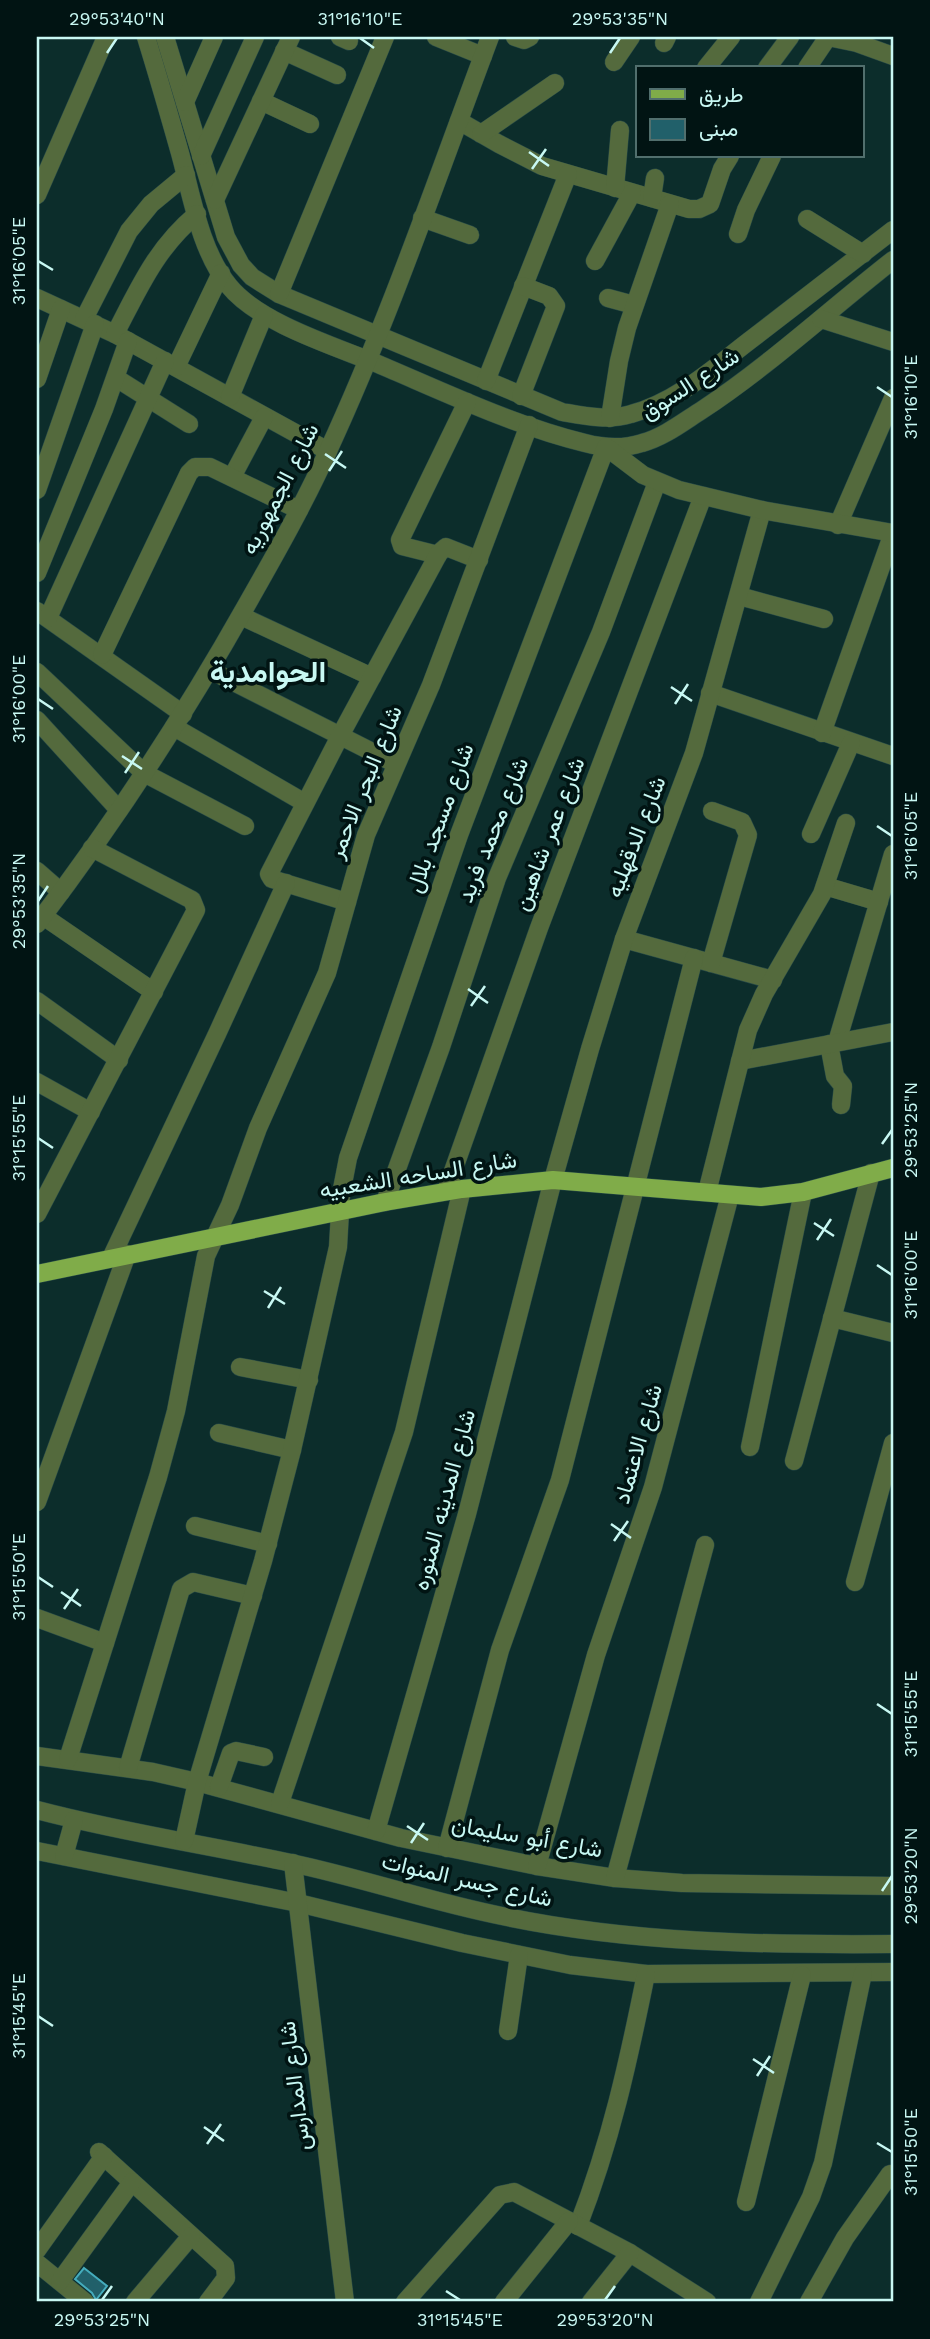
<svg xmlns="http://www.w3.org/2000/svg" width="930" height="2339" font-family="'Work Sans',Vazirmatn,sans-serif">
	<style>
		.building { fill: #21606a; stroke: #44acbc; stroke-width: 2 }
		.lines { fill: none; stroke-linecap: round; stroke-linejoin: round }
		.minor-casing { stroke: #264947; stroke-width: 19 }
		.major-casing { stroke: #264947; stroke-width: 19 }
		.minor { stroke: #546a3d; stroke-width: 18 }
		.major { stroke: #80ac49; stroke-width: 18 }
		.ticks { fill: none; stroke: #c8f8f3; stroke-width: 2.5 }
		.labels { text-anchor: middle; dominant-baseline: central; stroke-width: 7; stroke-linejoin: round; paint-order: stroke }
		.street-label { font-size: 23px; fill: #c8f8f3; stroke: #011413 }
		.district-label { font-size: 30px; font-weight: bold; fill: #c8f8f3; stroke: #011413 }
		.neatline { fill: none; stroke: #c8f8f3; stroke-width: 2.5 }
		.ticks-label { font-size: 18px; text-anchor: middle; fill: #c8f8f3 }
	</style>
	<rect width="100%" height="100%" fill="#0c2d2b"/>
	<polygon class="building" points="84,2268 107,2286 96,2300 92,2293 75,2279"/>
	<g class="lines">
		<g class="minor-casing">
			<g id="minor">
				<path d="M 146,37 C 158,76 169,114 180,153 C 192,197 200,250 229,286 C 259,323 334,346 378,364 C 444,392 515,426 585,443 C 604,448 623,449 642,443 C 664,437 683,422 702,410 C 770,365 829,310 893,260"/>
				<path d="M 165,37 L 226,237 L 241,265 L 252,277 L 279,294 L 562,412 C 585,416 608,421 631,414 C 677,402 716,366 753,338 C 800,302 846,266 893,230"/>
				<polyline points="340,37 349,41"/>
				<polyline points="436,37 483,56"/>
				<polyline points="515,37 524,40 530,37"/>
				<polyline points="828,37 857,43 893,56"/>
				<polyline points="664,43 667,37"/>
				<polyline points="284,51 337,75"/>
				<polyline points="614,62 631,37"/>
				<polyline points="706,68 731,37"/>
				<polyline points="767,68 790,37"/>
				<polyline points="807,68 828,37"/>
				<polyline points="261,101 310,124"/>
				<polyline points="185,102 214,37"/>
				<polyline points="459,121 499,144 542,166 689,209 699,209 710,204 722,169 730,156"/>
				<polyline points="481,134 555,83"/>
				<polyline points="201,156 255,37"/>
				<polyline points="615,188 620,130"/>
				<polyline points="37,195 106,37"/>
				<polyline points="652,198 655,178"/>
				<polyline points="215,200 291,37"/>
				<polyline points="422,218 470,235"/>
				<polyline points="807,219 863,254"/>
				<polyline points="738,234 746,210 772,156"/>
				<polyline points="595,261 632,193"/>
				<polyline points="279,294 385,37"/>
				<polyline points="37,298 115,334 328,451"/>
				<polyline points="608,298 634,305"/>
				<polyline points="84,319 129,231 151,204 186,175"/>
				<polyline points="821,319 893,342"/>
				<path d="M 115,334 C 139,288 156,248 197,214"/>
				<polyline points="176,367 221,273"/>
				<polyline points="116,378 189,424"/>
				<polyline points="37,379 61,309"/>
				<polyline points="486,381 568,174"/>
				<polyline points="521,396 556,306 549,296 523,286"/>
				<polyline points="230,397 264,315"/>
				<polyline points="610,418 619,361 627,328 670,204"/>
				<polyline points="232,477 264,417"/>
				<polyline points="37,490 95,324"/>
				<polyline points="838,525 893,398"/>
				<polyline points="438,555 402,546 400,540 467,402"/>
				<polyline points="37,573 104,409 128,341"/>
				<polyline points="739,596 824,619"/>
				<polyline points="37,611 183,714"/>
				<polyline points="241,616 372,677"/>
				<polyline points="48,618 165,361"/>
				<polyline points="102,655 189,473 195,467 210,467 299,510"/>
				<polyline points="210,670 396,764"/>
				<polyline points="37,672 144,773 245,826"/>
				<polyline points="710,693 893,756"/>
				<polyline points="37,720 119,810"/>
				<polyline points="174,727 305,803"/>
				<polyline points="822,733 893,533"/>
				<polyline points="811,834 851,743"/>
				<polyline points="37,871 61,892"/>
				<polyline points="825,886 879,902"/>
				<polyline points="347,902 272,879 269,874 340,736 439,553 446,547 479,560"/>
				<polyline points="43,916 154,992"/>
				<path d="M 37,924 C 114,823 184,716 246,606 C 275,555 304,504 328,451 C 390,317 438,175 490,37"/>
				<polyline points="624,939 773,980"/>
				<polyline points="711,963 748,835 742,822 712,811"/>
				<polyline points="37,1001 119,1060"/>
				<polyline points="837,1042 893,854"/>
				<polyline points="829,1044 835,1076 843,1086 841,1105"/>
				<polyline points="740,1061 893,1032"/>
				<polyline points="37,1082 91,1112"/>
				<polyline points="446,1191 539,928 703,496"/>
				<polyline points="707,1192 748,1030 764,994 822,894 846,823"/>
				<polyline points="385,1202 441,1047 497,878 601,632 657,482"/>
				<polyline points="37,1214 196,910 192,900 92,848"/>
				<polyline points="111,1258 217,1034 286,883"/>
				<polyline points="832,1318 893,1333"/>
				<polyline points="240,1367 309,1380"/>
				<polyline points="219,1433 292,1450"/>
				<polyline points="750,1447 803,1192"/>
				<polyline points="794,1461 871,1173"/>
				<polyline points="37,1502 127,1254"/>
				<polyline points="195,1526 268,1544"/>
				<polyline points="855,1582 893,1443"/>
				<polyline points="37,1618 105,1643"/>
				<polyline points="37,1756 153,1772 197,1782 401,1838 537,1866 615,1878 682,1883 893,1886"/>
				<polyline points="68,1759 158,1477 176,1411 206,1256 230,1205 258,1128 327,973 366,835 431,685 529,425"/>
				<polyline points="128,1768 181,1589 193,1582 253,1596"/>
				<polyline points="219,1787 231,1753 236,1751 264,1757"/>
				<polyline points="280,1803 404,1432 462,1189"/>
				<path d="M 37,1810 C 120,1832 207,1845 291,1863 C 362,1878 431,1902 502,1916 C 630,1943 763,1945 893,1944"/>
				<polyline points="376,1831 467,1514 553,1180 590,1049 624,939 694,753 762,510"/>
				<polyline points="184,1841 197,1782 263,1561 292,1450 338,1247 341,1194 348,1158 459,835 606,447 643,475 679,490 762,510 893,533"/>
				<polyline points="447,1848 500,1650 560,1480 694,958"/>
				<polyline points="37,1851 298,1903 462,1943 570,1965 646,1974 893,1972"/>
				<polyline points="64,1856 74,1820"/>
				<polyline points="293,1863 345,2302"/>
				<polyline points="537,1866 596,1655 653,1487 730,1195"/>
				<polyline points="615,1878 705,1545"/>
				<polyline points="508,2031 519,1955"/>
				<polyline points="99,2152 225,2266 226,2278 208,2302"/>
				<polyline points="746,2202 802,1975"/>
				<path d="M 578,2226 C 611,2141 628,2063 646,1974"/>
				<polyline points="37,2250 104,2156"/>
				<polyline points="37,2263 85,2302"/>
				<polyline points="60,2281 132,2182"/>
				<polyline points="135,2302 191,2236"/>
				<polyline points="405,2302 500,2195 514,2192 630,2253 707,2302"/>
				<polyline points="504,2302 569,2221"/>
				<polyline points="591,2302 630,2253"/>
				<polyline points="759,2302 811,2197 823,2163 863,1973"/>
				<polyline points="809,2302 845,2238 890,2174"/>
			</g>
		</g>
		<g class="major-casing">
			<polyline id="major" points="37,1274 385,1202 462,1189 553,1180 761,1197 803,1192 893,1168"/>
		</g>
		<use href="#minor" class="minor"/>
		<use href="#major" class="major"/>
	</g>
	<path class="ticks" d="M 360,38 L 374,48M 107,53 L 117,38M 610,53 L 620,38M 529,152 L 549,166M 532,169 L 546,149M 38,261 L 53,270M 877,387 L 892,397M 325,454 L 346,468M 329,471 L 342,451M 671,687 L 692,701M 38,699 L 53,709M 675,704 L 688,684M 122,756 L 142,769M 125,773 L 139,752M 877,826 L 892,836M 38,901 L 48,886M 468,989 L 488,1003M 471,1006 L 485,986M 38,1138 L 53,1148M 882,1144 L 892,1130M 814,1223 L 834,1236M 817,1240 L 831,1219M 877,1265 L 892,1275M 264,1291 L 285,1304M 268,1308 L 281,1287M 611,1524 L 631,1538M 614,1541 L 628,1521M 38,1577 L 53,1587M 61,1592 L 81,1606M 64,1609 L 78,1589M 877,1704 L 892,1714M 407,1826 L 428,1840M 411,1843 L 424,1823M 882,1891 L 892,1876M 38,2016 L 53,2026M 753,2059 L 774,2073M 757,2076 L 770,2056M 204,2127 L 224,2141M 877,2143 L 892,2152M 207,2144 L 221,2124M 446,2291 L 460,2300M 102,2300 L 112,2286M 605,2300 L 615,2286"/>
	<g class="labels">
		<g class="street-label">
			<text transform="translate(690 384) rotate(-33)">شارع السوق</text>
			<text transform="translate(280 489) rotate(-63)">شارع الجمهوريه</text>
			<text transform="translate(365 782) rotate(-68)">شارع البحر الاحمر</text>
			<text transform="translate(440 818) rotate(-70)">شارع مسجد بلال</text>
			<text transform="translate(493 830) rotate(-68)">شارع محمد فريد</text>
			<text transform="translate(549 834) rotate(-69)">شارع عمر شاهين</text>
			<text transform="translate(636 837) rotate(-69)">شارع الدقهليه</text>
			<text transform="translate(418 1175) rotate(-9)">شارع الساحه الشعبيه</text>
			<text transform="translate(638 1444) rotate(-74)">شارع الاعتماد</text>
			<text transform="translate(444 1500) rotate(-75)">شارع المدينه المنوره</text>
			<text transform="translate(527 1837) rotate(10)">شارع أبو سليمان</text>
			<text transform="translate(467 1880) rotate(13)">شارع جسر المنوات</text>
			<text transform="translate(295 2086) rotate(-97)">شارع المدارس</text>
		</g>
		<g class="district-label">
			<text x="268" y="671">الحوامدية</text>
		</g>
	</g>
	<rect width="930" height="2339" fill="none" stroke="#011413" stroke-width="77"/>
	<rect x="636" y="66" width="228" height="91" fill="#011413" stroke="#516f6d" stroke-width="2"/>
	<rect x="650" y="89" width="35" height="10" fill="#80ac49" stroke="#516f6d" stroke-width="2"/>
	<text x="699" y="102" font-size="21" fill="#c8f8f3">طريق</text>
	<rect x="650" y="119" width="35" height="21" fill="#21606a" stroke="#516f6d" stroke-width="2"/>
	<text x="699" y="136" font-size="21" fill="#c8f8f3">مبنى</text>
	<rect x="38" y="38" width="854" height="2262" class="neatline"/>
	<g class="ticks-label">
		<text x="117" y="25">29°53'40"N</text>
		<text x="360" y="25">31°16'10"E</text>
		<text x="620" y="25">29°53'35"N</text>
		<text transform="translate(19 261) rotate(-90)" y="6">31°16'05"E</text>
		<text transform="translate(911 397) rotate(-90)" y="6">31°16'10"E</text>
		<text transform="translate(19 699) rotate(-90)" y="6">31°16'00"E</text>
		<text transform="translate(911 836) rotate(-90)" y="6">31°16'05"E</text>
		<text transform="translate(19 901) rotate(-90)" y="6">29°53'35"N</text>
		<text transform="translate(911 1130) rotate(-90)" y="6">29°53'25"N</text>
		<text transform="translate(19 1138) rotate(-90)" y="6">31°15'55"E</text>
		<text transform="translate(911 1275) rotate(-90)" y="6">31°16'00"E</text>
		<text transform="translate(19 1577) rotate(-90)" y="6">31°15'50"E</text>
		<text transform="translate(911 1714) rotate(-90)" y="6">31°15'55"E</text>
		<text transform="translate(911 1876) rotate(-90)" y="6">29°53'20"N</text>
		<text transform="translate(19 2016) rotate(-90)" y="6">31°15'45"E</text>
		<text transform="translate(911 2152) rotate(-90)" y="6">31°15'50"E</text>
		<text x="102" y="2326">29°53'25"N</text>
		<text x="460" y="2326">31°15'45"E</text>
		<text x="605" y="2326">29°53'20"N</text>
	</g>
</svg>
